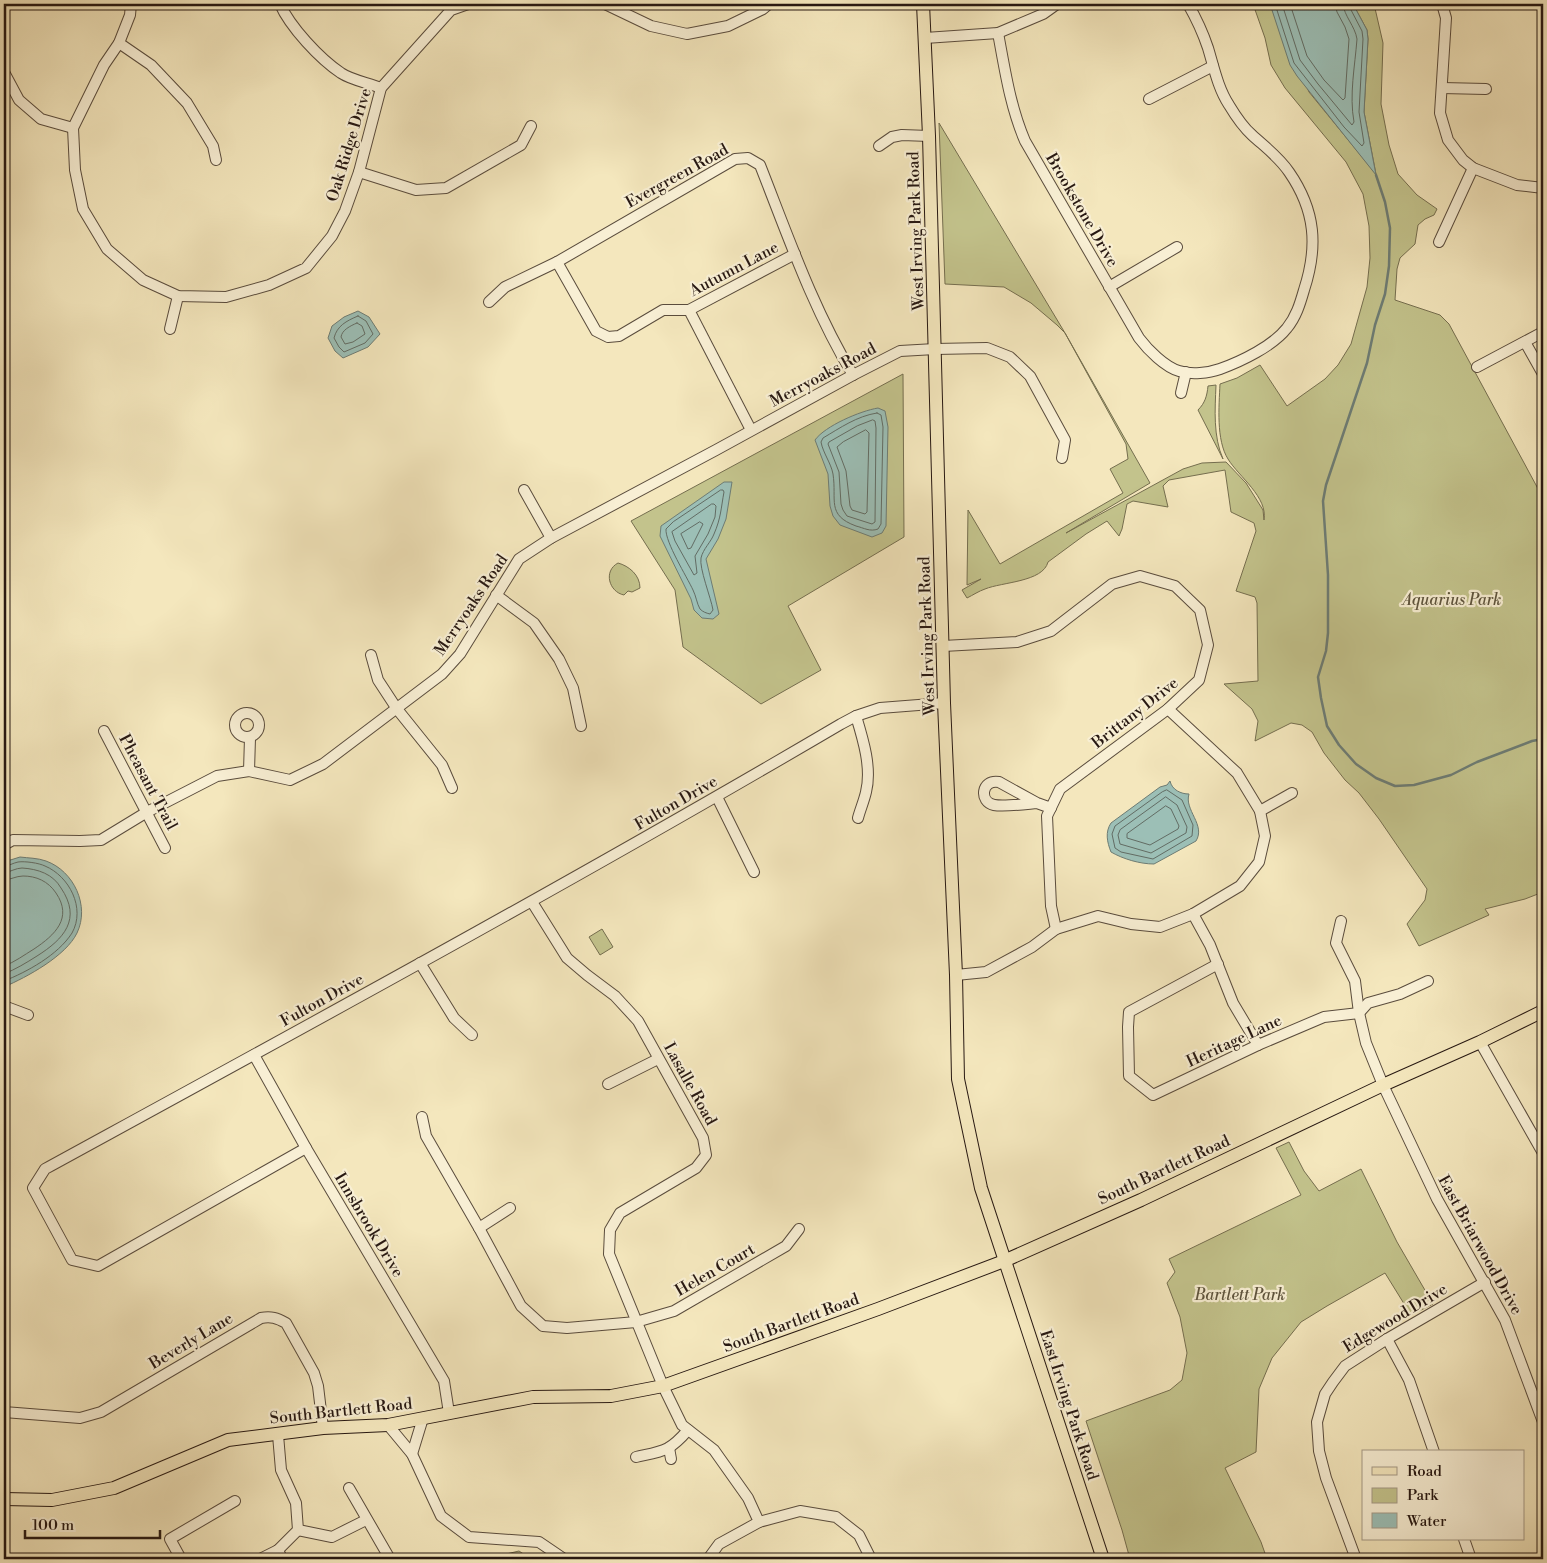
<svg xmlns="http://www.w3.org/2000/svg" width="1547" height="1563" font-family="'Libre Bodoni',serif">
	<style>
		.green { fill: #c3c38c; stroke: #756e4f }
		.water { fill: #9cbfb6; stroke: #6d7c74 }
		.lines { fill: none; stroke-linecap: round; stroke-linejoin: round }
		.shore { stroke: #626c64; stroke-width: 1 }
		.stream { stroke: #6d7c74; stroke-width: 2.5 }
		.minor-casing { stroke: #5a4c3d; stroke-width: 12 }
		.major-casing { stroke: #271812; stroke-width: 14 }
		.minor { stroke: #f8efd4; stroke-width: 10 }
		.major { stroke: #f4e7bd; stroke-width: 12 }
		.labels { text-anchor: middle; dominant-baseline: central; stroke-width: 4.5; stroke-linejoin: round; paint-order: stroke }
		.street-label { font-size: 16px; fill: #271812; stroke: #f8efd4 }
		.park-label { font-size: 16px; font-style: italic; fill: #5e543d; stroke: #f8efd4 }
	</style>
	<rect width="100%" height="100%" fill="#f4e7bd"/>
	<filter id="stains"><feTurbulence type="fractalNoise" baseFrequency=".004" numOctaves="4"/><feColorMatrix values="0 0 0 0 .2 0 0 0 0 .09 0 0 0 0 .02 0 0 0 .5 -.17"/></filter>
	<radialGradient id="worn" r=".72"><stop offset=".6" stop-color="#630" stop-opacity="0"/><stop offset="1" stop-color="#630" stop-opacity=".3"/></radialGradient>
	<g class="green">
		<path d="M 1253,4 L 1270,4 L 1309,92 L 1376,174 L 1364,112 L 1368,39 L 1367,30 L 1353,4 L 1374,4 L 1383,43 L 1381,104 L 1389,145 L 1398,174 L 1417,195 L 1437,209 L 1434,215 L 1425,219 L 1418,225 L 1415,244 L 1400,258 L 1397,269 L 1395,300 L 1440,315 L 1449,324 L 1543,498 L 1543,892 L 1525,899 L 1485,909 L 1489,915 L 1419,946 L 1407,924 L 1425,900 L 1427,889 L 1379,819 L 1359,793 L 1345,780 L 1324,753 L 1312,732 L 1302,725 L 1291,723 L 1255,741 L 1258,721 L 1252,709 L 1224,684 L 1258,681 L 1257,603 L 1255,597 L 1236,591 L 1256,531 L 1254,523 L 1231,512 L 1225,470 L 1169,480 L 1163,486 L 1168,507 L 1133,501 L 1127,504 L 1122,529 L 1119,536 L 1107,521 L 1086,534 L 1048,562 C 1043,582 1002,582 985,589 C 979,591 973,595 967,598 L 962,590 L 981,579 L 967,585 L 968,510 L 1000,564 L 1123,493 L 1110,469 L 1128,459 L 1126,444 L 1065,333 L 1057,325 L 1031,303 L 1004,287 L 945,284 L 939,123 L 1065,333 L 1150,483 L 1066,533 L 1183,469 L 1202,463 L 1226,462 L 1246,483 L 1263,510 L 1264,520 C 1268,497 1239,477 1228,459 C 1216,440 1219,406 1220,384 L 1237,378 L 1260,365 L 1287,406 L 1325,379 L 1338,365 L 1351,344 L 1367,287 L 1370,258 L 1369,226 L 1363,194 L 1346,162 L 1285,88 L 1271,65 L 1265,38 Z"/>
		<polygon points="903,374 904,537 788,606 821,670 761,704 683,647 675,590 631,521"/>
		<path d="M 1216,385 C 1215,410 1213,436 1223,459 L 1198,410 C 1205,403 1207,396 1208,386 Z"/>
		<path d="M 618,563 C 629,566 640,575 640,588 L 632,592 L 628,591 L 624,595 C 609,592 603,571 618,563 Z"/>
		<polygon points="602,929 613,947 600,955 589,937"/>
		<polygon points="1289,1142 1304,1171 1319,1191 1361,1169 1397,1242 1433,1304 1411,1315 1385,1273 1327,1306 1301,1322 1272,1358 1259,1389 1256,1452 1225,1468 1261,1542 1267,1559 1130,1559 1122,1530 1086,1421 1170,1390 1182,1380 1187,1353 1180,1317 1167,1283 1175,1272 1169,1259 1301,1195 1276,1148"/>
		<polygon points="519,1551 531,1559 485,1559"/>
	</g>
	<g class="water">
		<polygon points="1270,4 1353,4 1367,30 1368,39 1364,112 1376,175 1297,76 1290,65"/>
		<polygon points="358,311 369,317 380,334 368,347 343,358 335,351 328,338 332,326 344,317"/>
		<path d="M 878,408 L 885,411 L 888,427 L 886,526 L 882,533 L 872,537 L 840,525 L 833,516 L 830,506 L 828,474 L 815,440 C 825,426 860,411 878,408 Z"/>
		<polygon points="724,482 732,482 726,519 718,539 706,559 719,614 713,619 702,618 694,610 691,599 660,536 661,526"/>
		<path d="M 1170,781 C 1172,790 1181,794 1189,794 C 1184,810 1206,825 1196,841 L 1154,864 C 1140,864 1123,859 1111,852 C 1107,842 1105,832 1111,823 L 1160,787 L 1167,785 Z"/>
		<path d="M 20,857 C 28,858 38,858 46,861 C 74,871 90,906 77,933 C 66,956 27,977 4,987 L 4,862 Z"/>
	</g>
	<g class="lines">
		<g class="shore">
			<polyline points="1275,4 1294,63 1344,127 1362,146 1364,143 1359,112 1363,39 1362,31 1350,8 1349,4"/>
			<path d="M 1282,4 L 1300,60 L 1318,84 L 1352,125 L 1354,122 C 1349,95 1355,66 1357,39 C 1355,26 1344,16 1343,4"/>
			<polyline points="1290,4 1307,56 1324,80 1343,100 1345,98 1349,39 1345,27 1337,12 1335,4"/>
			<path d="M 358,316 L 366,321 L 373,334 L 365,343 L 344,352 L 339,347 L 334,338 C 337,326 346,321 358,316 Z"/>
			<path d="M 357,323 L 362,326 L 365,334 L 353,342 L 345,344 L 341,337 C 342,330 350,326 357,323 Z"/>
			<path d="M 877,413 L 881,415 L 883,427 L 881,524 L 878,529 C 870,532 864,528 856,526 C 826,515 837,500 833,474 C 831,463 823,453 821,442 L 823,438 C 840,428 857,416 877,413 Z"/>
			<polygon points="873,420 875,421 876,428 875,522 872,524 847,516 843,510 841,504 839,472 828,444 829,442 857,426"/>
			<polygon points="866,430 869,433 867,512 865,514 852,510 850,506 846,471 837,447 843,442"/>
			<path d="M 721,490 L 723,490 L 724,492 C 721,508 721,518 714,534 C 711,542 703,549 701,558 C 699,568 711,598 713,610 L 710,614 C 706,613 703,612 700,609 C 697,604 696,596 693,590 C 687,577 665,542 666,529 L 673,522 Z"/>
			<polygon points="712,504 714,504 716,506 715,517 708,534 695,556 697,573 694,575 675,541 672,532"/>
			<polygon points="700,522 703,524 691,548 688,549 681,534"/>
			<polygon points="1167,790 1182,800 1193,825 1192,836 1153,859 1121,852 1115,848 1112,834 1115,826 1162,792"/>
			<polygon points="1166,797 1177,805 1187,827 1186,833 1151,853 1120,844 1118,835 1120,830"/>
			<polygon points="1166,806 1171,809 1179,826 1178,829 1150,845 1127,838 1127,834"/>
			<path d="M 4,866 C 9,866 13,863 18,862 C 25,861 39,863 45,866 C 69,876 86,908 72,933 C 58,955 27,972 4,981"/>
			<path d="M 4,873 C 10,872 16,868 22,868 C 38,869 53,874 61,888 C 82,919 64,939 37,956 C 26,963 16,969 4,974"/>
			<path d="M 4,880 C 10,880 16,876 23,876 C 36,876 48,881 56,893 C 73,918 55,935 34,949 C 24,955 15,962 4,966"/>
		</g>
		<polyline class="stream" points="1376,175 1385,202 1390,228 1389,266 1385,294 1375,325 1367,363 1326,485 1323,501 1328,575 1328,633 1326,651 1318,677 1321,698 1327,726 1339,745 1356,764 1376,778 1395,786 1414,785 1451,775 1477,762 1532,741 1543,739"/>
		<g class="minor-casing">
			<g id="minor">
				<polyline points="131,4 130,15 119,43 104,65 73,128 75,170 83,209 107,249 143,280 178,296 226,297 269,285 306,268 332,236 345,211 359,172 381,88 451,10 468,4"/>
				<path d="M 280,4 C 290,27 320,59 341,73 C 351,80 369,83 381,88"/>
				<polyline points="605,4 651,26 687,34 728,26 763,9 769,4"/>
				<polyline points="1442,4 1446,18 1440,113 1448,140 1463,160 1473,168 1517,185 1543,188"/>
				<path d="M 998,33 C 1005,70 1010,106 1025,141 L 1139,338 C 1148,350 1165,367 1179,371 C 1191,375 1209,373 1220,369 C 1242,361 1273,346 1287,328 C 1296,317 1300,304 1304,290 C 1318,247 1316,211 1289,172 C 1279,157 1265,147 1252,135 C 1243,127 1235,115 1229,105 C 1218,88 1214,68 1208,48 C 1203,33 1196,18 1188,4"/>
				<polyline points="925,38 998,33 1043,14 1057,4"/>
				<polyline points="119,43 151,65 187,103 213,146 216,160"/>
				<polyline points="4,72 19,100 41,119 73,128"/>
				<polyline points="1442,88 1486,89"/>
				<polyline points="1149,99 1213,66"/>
				<polyline points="879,146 892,137 902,135 929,136"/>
				<polyline points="359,172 416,190 446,188 521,145 531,126"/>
				<polyline points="1439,242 1473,168"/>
				<polyline points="557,262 596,331 608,337 619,336 663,310 689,310 795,254"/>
				<polyline points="1109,287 1177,247"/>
				<path d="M 489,302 L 505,287 L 557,262 L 735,159 L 748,158 L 760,165 C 788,236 813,309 853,375"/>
				<polyline points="689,310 751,430"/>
				<polyline points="170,329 178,296"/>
				<polyline points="1525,342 1543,374"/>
				<polyline points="1477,367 1543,332"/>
				<polyline points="1181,393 1186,372"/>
				<polyline points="524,490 551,538"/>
				<polyline points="496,595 534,623 559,659 573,688 581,726"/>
				<polyline points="943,646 1017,642 1051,631 1112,584 1140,576 1175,586 1200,610 1208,645 1199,680 1168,709 1060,789 1047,816 1051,906 1056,929"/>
				<polyline points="371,655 378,680 397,709 442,765 452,788"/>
				<circle cx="247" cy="725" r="12"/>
				<path d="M 856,716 C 863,739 872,768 866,792 C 864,801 860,810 858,818"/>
				<polyline points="104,731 165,848"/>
				<polyline points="249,771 250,738"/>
				<polyline points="717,797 754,872"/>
				<path d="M 1037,803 C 1026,804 1004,807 994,805 C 979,802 981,779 999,782 L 1037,803 L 1051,808"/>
				<polyline points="1260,811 1292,793"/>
				<polyline points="4,845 13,840 80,841 101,840 147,812 217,776 249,771 290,780 323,764 442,674 460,654 519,559 551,538 716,450 853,375 900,351 935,349 987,348 1010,357 1030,376 1065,440 1062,458"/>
				<polyline points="532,902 567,958 587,975 615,996 638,1021 703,1138 706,1155 696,1168 620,1213 610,1230 609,1254 663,1386 682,1425 714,1450 748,1498 759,1522 719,1544 708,1559"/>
				<polyline points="1193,914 1210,945 1233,1003 1258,1045"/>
				<polyline points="1341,921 1336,943 1355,981 1359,1013 1366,1043 1383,1085 1437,1199 1505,1320 1543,1422"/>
				<polyline points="420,963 454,1018 472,1035"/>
				<polyline points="1218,964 1129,1012 1128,1027 1129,1076 1153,1095 1258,1045 1324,1017 1359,1013 1368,1003 1400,994 1428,981"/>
				<polyline points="956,975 986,972 1032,947 1056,929 1098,916 1131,924 1160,927 1193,914 1240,886 1259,862 1265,836 1260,811 1237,773 1168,709"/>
				<polyline points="4,1006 28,1015"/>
				<polyline points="1480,1042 1543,1153"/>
				<polyline points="254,1055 306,1148 444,1381 449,1413"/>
				<polyline points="608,1084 658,1059"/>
				<polyline points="422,1117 426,1136 479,1228 521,1306 543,1326 567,1328 636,1322 674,1311 786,1246 799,1229"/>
				<path d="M 306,1148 L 98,1266 L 72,1260 L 33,1188 L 45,1169 C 312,1023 579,878 841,724 L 856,716 L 880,708 L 944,703"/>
				<polyline points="479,1228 510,1208"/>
				<polyline points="1387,1339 1409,1380 1434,1452"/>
				<path d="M 4,1412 L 80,1418 L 101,1412 L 261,1318 C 271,1316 277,1318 286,1323 L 314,1373 L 318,1386 L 323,1428"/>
				<polyline points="388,1425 412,1454 441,1516 469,1537 539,1542 564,1559"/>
				<polyline points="669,1448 671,1459"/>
				<polyline points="412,1454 423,1418"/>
				<path d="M 636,1457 C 663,1451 669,1452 688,1430"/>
				<polyline points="349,1488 390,1559"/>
				<polyline points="759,1522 800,1511 836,1517 859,1535 871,1559"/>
				<polyline points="298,1530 332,1537 366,1520"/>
				<polyline points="1464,1539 1471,1559"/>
				<polyline points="278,1550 282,1559"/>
				<polyline points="181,1559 170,1539 235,1501"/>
				<polyline points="260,1559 278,1550 298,1530 296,1503 281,1470 278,1435"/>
				<polyline points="1356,1559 1326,1478 1319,1451 1317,1422 1325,1394 1333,1382 1345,1366 1387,1339 1485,1282"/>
			</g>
		</g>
		<g class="major-casing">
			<g id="major">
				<polyline points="923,4 929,136 944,703 956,975 958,1079 981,1188 1103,1559"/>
				<polyline points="4,1499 52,1500 114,1488 228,1440 323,1428 388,1425 533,1397 611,1396 663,1386 878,1309 1004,1261 1141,1200 1383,1085 1480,1042 1543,1011"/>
			</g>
		</g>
		<use href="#minor" class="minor"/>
		<use href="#major" class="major"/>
	</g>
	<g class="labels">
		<g class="street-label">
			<text transform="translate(349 145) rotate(-73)">Oak Ridge Drive</text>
			<text transform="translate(677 176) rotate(-29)">Evergreen Road</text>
			<text transform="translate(1082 210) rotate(60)">Brookstone Drive</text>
			<text transform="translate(916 231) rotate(-92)">West Irving Park Road</text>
			<text transform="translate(734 269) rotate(-28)">Autumn Lane</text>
			<text transform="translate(823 375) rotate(-28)">Merryoaks Road</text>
			<text transform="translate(471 605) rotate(-56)">Merryoaks Road</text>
			<text transform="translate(927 636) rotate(-92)">West Irving Park Road</text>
			<text transform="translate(1135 713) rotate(-38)">Brittany Drive</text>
			<text transform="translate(148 782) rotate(62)">Pheasant Trail</text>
			<text transform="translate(676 803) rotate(-30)">Fulton Drive</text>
			<text transform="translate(322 1000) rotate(-29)">Fulton Drive</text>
			<text transform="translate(1234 1041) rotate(-25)">Heritage Lane</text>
			<text transform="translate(690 1084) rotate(61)">Lasalle Road</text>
			<text transform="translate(1164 1170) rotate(-25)">South Bartlett Road</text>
			<text transform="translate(369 1225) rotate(59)">Innsbrook Drive</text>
			<text transform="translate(1480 1245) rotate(61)">East Briarwood Drive</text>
			<text transform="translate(715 1270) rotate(-30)">Helen Court</text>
			<text transform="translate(1395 1318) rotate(-31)">Edgewood Drive</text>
			<text transform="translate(791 1323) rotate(-20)">South Bartlett Road</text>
			<text transform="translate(191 1341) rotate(-31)">Beverly Lane</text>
			<text transform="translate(1069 1405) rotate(72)">East Irving Park Road</text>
			<text transform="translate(341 1411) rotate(-6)">South Bartlett Road</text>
		</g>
		<g class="park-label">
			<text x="1452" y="600">Aquarius Park</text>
			<text x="1240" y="1295">Bartlett Park</text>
		</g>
	</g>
	<rect width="1547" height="1563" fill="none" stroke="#f4e7bd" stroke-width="20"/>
	<rect x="5" y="5" width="1537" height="1553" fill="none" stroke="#271812" stroke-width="2.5"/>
	<rect x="10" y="10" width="1527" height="1543" fill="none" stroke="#271812"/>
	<rect x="1362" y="1450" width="162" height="90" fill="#f8efd4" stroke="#a49986"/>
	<rect x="1372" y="1467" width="25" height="8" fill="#f4e7bd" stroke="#a49986"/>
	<text x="1407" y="1476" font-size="15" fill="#271812">Road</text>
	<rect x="1372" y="1488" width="25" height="15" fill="#c3c38c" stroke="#a49986"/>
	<text x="1407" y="1500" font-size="15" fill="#271812">Park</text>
	<rect x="1372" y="1513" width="25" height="15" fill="#9cbfb6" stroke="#a49986"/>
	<text x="1407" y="1526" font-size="15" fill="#271812">Water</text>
	<path d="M25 1530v8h135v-8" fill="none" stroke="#271812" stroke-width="2.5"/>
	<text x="32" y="1530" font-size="15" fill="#271812" stroke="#f8efd4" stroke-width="4" paint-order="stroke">100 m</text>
	<rect width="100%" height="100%" filter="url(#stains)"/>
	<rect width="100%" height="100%" fill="url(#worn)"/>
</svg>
